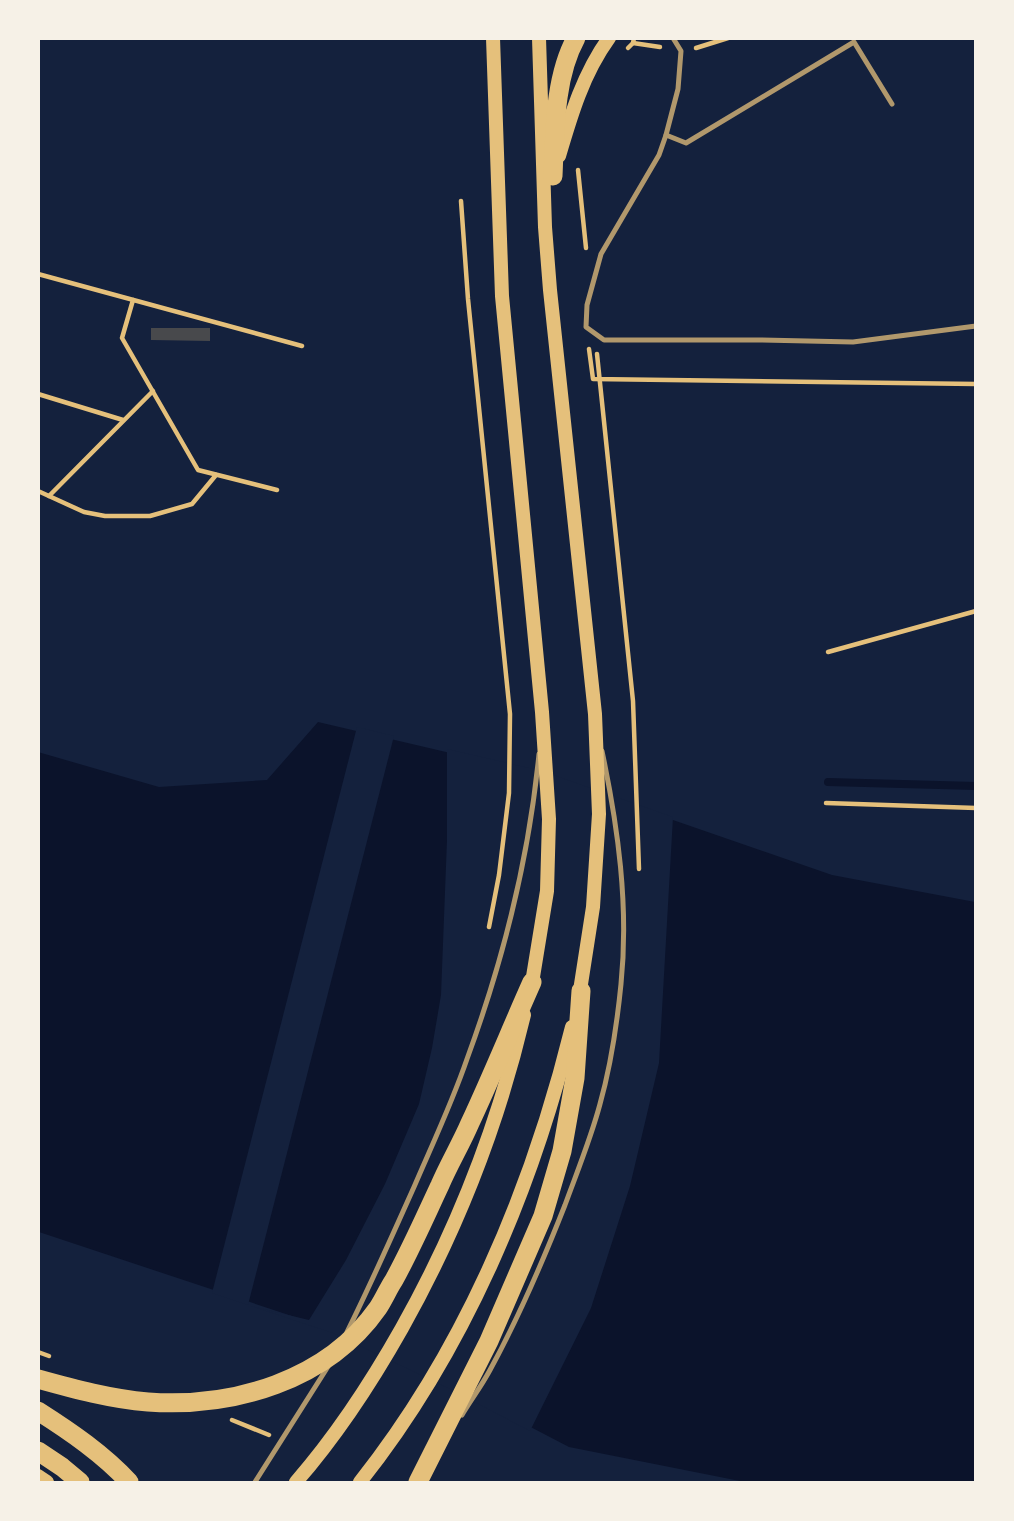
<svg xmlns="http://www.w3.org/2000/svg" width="1014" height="1521" viewBox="0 0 1014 1521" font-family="Roboto,sans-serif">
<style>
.water{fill:#0b132b}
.pier{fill:#14213d}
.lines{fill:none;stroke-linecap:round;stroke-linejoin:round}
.stream{stroke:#0b132b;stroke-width:8}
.building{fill:#48494c}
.path{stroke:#e5c07b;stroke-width:4.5}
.service{stroke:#b1986c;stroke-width:5}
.secondary{stroke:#e5c07b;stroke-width:14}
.trunk{stroke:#e5c07b;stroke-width:19}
</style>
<rect width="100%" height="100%" fill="#14213d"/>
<path class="water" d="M318 722 540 774 832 875 975 902V1482H745L569 1447 450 1385 334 1330 39 1232 38 752 159 787 267 780Z"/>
<g class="pier">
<path d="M357 727 394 736 248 1305 212 1293Z"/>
<path d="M447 749 542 771 673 817 659 1063 630 1186 591 1308 530 1431 448 1388 333 1333 251 1306 309 1320 346 1260 385 1184 419 1104 432 1048 441 995 447 840Z"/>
</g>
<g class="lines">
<path class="stream" d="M828 782 976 786"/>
</g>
<path class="building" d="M151 328H210V341L151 340Z"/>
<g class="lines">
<g class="path">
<path d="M633 43 660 47"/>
<path d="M628 48 633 43 634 38"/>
<path d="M696 48 728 38"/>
<path d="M578 170 586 248"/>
<path d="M461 201 468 299 510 714 509 793 499 875 489 927"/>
<path d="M38 274 302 346"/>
<path d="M133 300 122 338 198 470 277 490"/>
<path d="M589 349 593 379 976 384"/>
<path d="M597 354 633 701 639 869"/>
<path d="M38 394 123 420"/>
<path d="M38 491 84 512 105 516H150L192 504 216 475"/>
<path d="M49 496 153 391"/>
<path d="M828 652 976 611"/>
<path d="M826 803 976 808"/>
<path d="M38 1352 49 1356"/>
<path d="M232 1420 269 1435"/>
</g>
<g class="service">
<path d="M673 38 681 51 678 89 666 135 659 155 601 254 587 305 586 327 604 340H762L853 342 976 326"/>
<path d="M666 135 686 143 854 42 892 104"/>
<path d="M347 1332C371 1284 392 1236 414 1187 432 1145 452 1103 467 1059 503 961 529 857 539 754"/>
<path d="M462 1415C471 1400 482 1385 490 1370 519 1317 543 1261 565 1205 577 1172 591 1138 600 1104 611 1065 617 1024 621 984 629 906 618 827 602 751"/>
<path d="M255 1482 329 1365"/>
</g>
<g class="secondary">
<path d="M493 38 502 296 542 712 549 819 547 891 531 989"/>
<path d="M539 38 545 227 550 290 595 714 599 814 593 907 579 997"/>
<path d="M559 156C571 115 583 74 609 38"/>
<path d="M38 1476 47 1482"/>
<path d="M296 1482C337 1435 371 1383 402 1328 457 1230 498 1125 524 1015"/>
<path d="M360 1482C464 1351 532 1190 572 1027"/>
</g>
<g class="trunk">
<path d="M553 176C555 132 554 78 576 38"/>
<path d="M38 1379C74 1389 111 1399 148 1402 233 1408 327 1381 378 1308 384 1299 388 1289 394 1280 411 1249 425 1217 440 1185 449 1164 461 1144 470 1123 492 1076 511 1029 532 982"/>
<path d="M38 1411C71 1432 103 1454 129 1482"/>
<path d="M38 1451 62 1467 80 1482"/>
<path d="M418 1482 489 1341 543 1216 562 1151 575 1078 581 991"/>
</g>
</g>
<rect width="1014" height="1521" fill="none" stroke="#f6f1e7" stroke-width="80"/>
</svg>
